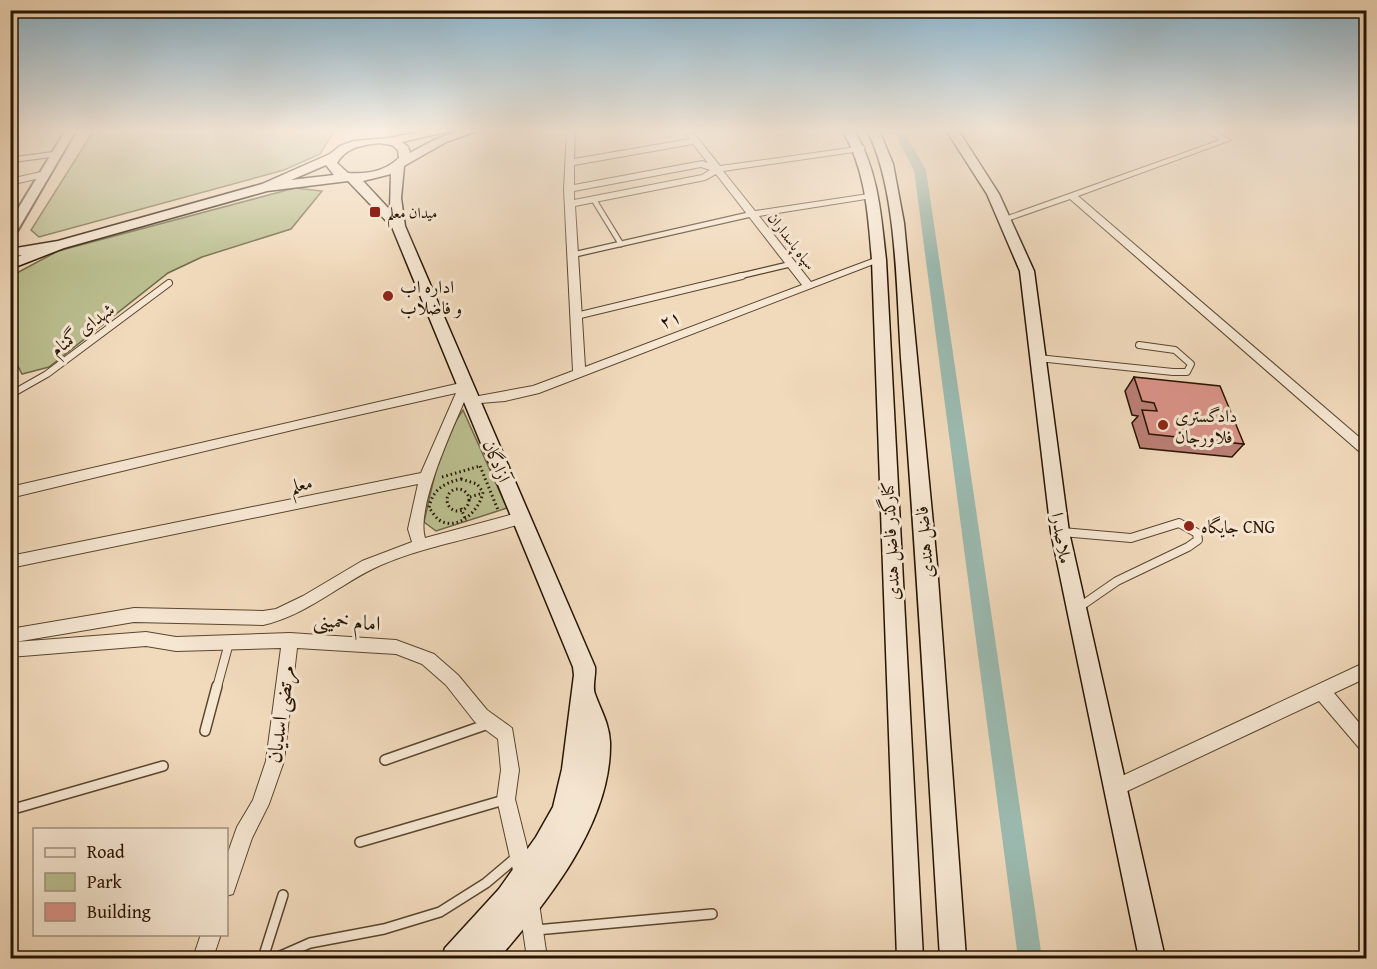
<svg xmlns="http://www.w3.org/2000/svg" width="1377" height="969" viewBox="0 0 1377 969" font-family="'Gentium Book Plus',Amiri,serif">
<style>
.green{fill:#bbbf90;stroke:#716a48;stroke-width:1.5}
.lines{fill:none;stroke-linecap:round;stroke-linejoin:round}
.canal{fill:#9bbbb1;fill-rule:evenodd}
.service-far3-casing{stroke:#5a462f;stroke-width:7}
.service-far2-casing{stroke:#5a462f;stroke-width:8}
.service-far1-casing{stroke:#5a462f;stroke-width:10}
.service-casing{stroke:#5a462f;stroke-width:12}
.minor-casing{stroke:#5a462f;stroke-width:2}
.tertiary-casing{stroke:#5a462f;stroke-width:4}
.secondary-casing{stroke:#271400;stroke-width:3}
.path{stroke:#271400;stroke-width:3;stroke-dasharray:1.5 3;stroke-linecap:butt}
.service-far3{stroke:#f6e7d3;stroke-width:4.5}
.service-far2{stroke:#f6e7d3;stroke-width:6}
.service-far1{stroke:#f6e7d3;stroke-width:8}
.service{stroke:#f6e7d3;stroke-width:9}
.minor{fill:#f6e7d3;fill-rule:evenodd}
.tertiary{fill:#f6e7d3;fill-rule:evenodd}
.secondary{fill:#f6e7d3;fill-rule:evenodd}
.wall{fill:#bc7f77;stroke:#271400;stroke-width:1.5}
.building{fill:#db948a;stroke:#271400;stroke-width:1.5}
.poi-dot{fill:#8f2418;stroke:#f6e7d3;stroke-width:2}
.labels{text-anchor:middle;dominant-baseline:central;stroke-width:6;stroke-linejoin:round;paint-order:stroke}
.far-poi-label{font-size:15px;fill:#271400;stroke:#f6e7d3;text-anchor:start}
.far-street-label{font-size:15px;fill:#271400;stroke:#f6e7d3}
.poi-label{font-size:18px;fill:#271400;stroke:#f6e7d3;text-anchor:start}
.street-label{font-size:18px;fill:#271400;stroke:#f6e7d3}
.near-street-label{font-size:21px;fill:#271400;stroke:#f6e7d3}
</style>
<rect width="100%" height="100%" fill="#f1dabc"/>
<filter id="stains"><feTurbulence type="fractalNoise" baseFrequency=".00333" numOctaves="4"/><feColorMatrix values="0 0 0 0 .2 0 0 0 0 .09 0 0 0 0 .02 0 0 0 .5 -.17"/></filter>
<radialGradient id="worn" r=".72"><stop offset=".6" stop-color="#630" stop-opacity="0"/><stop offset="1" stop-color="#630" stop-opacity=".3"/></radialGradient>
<g class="green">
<path d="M94 130H335L320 154 284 170 39 237 31 230Z"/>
<path d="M295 188 322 191 291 229 202 257 168 273 49 367 22 374 16 362 13 275 58 251Z"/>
<path d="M463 410 507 508 436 531 424 522C433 483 439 444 463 410Z"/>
</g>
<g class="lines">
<path class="canal" d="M893 130H903L926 170 1042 958H1018L914 170Z"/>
<g class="service-far3-casing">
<g id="service-far3">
<path d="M10 160 56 154"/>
<path d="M594 200 621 244"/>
<path d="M572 255 752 214"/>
<path d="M736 277 791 264"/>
</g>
</g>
<g class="service-far2-casing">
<g id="service-far2">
<path d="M576 316 742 276"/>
<path d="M1038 358 1173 372H1187L1191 364 1175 350 1139 345"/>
<path d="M10 395 47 374 169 283"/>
</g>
</g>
<g class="service-far1-casing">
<g id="service-far1">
<path d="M1062 532 1131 538 1179 523 1197 533 1198 540 1188 547 1117 581 1078 608"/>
<path d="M217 687 229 643"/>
</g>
</g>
<g class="service-casing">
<g id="service">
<path d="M205 731 217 686"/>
<path d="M385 760 488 724"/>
<path d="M10 810 163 766"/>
<path d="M360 842 504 800"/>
<path d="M536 930 712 914"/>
<path d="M263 958 283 895"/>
<path d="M276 958 310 943 384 929 440 912 486 883 518 856"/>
</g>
</g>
<g class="minor-casing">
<g id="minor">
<path d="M567 130H575L574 159 690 139 683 130H691L720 166 864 146 865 148 861 151 723 171 755 211 875 193 877 195 872 198 759 216 811 282 875 258H883L884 260 539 393 505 401 468 404 466 401 468 398 533 386 573 371 564 189ZM693 144 708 163 702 161 574 185V165ZM701 167 710 170 702 175 574 200V191ZM716 174 802 285 585 367 575 206 705 180Z"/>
<path d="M1202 130H1212L1231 140 1078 196 1366 443V455L1361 453 1070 199 1007 221 999 219 1220 140Z"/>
<path d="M45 171 50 174 48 176 10 185V179Z"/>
<path d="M465 382 471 386C457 419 415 506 425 538L521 512 526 514 528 518 526 522C478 538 428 545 381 565 340 583 308 615 263 625L134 622 15 642 146 632 176 637 290 633 396 640 434 654 458 675 487 710 512 728 519 770 515 799 534 875 531 882 524 885 517 882 514 875 497 799 501 770 498 739 475 722 446 685 422 664 396 654 297 648 284 761 269 804 252 838 233 894 226 896V858L237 827 253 800 266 761 281 648 176 651 146 646 10 657V629L134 608 263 611 276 609 303 596 362 561 412 542 408 529 418 484 10 568V556L421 473 456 393 305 427 10 498V487Z"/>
<path d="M1366 662V678L1334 693 1366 731V751L1360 749 1319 701 1121 794 1115 797 1109 794 1106 788 1109 782Z"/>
<path d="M529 893 536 896 539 903 547 958H527L519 903 522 896Z"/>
<path d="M201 934H221L213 958H193Z"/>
</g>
</g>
<g class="tertiary-casing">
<path id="tertiary" d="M66 130H76L16 233 10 237V222Z"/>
</g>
<g class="secondary-casing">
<g id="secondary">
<path d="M431 130H454L402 142 408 147 410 153C433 140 453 129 480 130L446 142 404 166 401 198 405 226 595 667C596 675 592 687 595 694 601 711 609 723 610 742 612 822 548 901 499 958H442L445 948 499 889 536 837 553 807 562 769 574 675 573 667 392 227 348 181 267 191 64 248 10 269V260L22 255 10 257V249L58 241 262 184 330 154 340 146 354 141 389 138ZM379 143 392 145 398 150 399 158C384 172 367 174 348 173L337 163C346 147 363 145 379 143ZM326 165 334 175 291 180ZM391 174 390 210 363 181Z"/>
<path d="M842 130H854C878 170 881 214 886 260L923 958H897L872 260C868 214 866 170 842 130Z"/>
<path d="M867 130H879L893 164 904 223 937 565 966 958H940C928 762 917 566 902 371 896 300 899 192 867 130Z"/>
<path d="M946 130H958L999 194 1034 271 1069 532 1165 958H1139L1051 532 1020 271 987 194Z"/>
</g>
</g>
<g class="path">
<path d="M480 466 498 510"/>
<path d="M442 477 480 466"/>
<path d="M461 479 477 484 483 492C480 510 458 532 439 520 435 517 432 511 429 508 432 490 444 483 461 479Z"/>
<circle cx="458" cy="500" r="11"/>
<path d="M470 497 483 493"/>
<path d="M461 508 466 521"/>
</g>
<use href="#service-far3" class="service-far3"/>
<use href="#service-far2" class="service-far2"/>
<use href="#service-far1" class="service-far1"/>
<use href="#service" class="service"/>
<use href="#minor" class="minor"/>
<use href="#tertiary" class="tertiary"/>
<use href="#secondary" class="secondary"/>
</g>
<path class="wall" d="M1134 377 1244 444 1232 457 1140 448 1132 423 1138 416 1132 415 1125 391Z"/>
<path class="building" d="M1134 377 1220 386 1244 444 1149 434 1142 410 1157 411 1154 403 1142 401Z"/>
<linearGradient id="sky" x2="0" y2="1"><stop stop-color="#89b7d2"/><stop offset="0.49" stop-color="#f9eee1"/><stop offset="1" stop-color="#f9eee1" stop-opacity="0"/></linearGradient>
<rect width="1377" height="266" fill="url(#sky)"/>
<g class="poi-dot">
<rect x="369" y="206" width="12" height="12" rx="3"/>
<circle cx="388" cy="296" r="6"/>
<circle cx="1163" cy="425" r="6"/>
<circle cx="1189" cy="526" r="6"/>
</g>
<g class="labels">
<g class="far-poi-label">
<text x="387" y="212">میدان معلم</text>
</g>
<g class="far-street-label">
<text transform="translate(792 241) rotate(52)">سپاه پاسداران</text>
</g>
<g class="poi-label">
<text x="400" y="286">اداره اب<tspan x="400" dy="21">و فاضلاب</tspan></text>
<text x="1175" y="415">دادگستری<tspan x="1175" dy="21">فلاورجان</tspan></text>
<text x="1201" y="526">جایگاه CNG</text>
</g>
<g class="street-label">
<text transform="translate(670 319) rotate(-21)">۲۱</text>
<text transform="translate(82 329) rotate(-37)">شهدای گمنام</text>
<text transform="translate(497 461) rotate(67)">آزادگان</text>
<text transform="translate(301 484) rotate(-12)">معلم</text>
<text transform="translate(1062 538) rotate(80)">ملاصدرا</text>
<text transform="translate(890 541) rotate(-93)">کنارگذر فاضل هندی</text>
<text transform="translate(924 542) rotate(-95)">فاضل هندی</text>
</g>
<g class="near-street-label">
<text transform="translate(347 621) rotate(4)">امام خمینی</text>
<text transform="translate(280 714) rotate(-82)">مرتضی اسدیان</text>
</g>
</g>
<rect width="1377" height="969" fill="none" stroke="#f1dabc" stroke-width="36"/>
<rect x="12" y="12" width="1353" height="945" fill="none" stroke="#271400" stroke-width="3"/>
<rect x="18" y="18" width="1341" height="933" fill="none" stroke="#271400" stroke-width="1.5"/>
<rect x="33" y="828" width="195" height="108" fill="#f6e7d3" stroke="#a3937f" stroke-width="1.5"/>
<rect x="45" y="848" width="30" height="9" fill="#f6e7d3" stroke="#a3937f" stroke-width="1.5"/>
<text x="87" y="858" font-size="18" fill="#271400">Road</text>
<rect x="45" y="873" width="30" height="18" fill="#bbbf90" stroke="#a3937f" stroke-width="1.5"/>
<text x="87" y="888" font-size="18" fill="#271400">Park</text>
<rect x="45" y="903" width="30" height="18" fill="#db948a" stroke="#a3937f" stroke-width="1.5"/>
<text x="87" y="918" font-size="18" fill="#271400">Building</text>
<rect width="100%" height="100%" filter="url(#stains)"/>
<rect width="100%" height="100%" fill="url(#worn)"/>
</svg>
